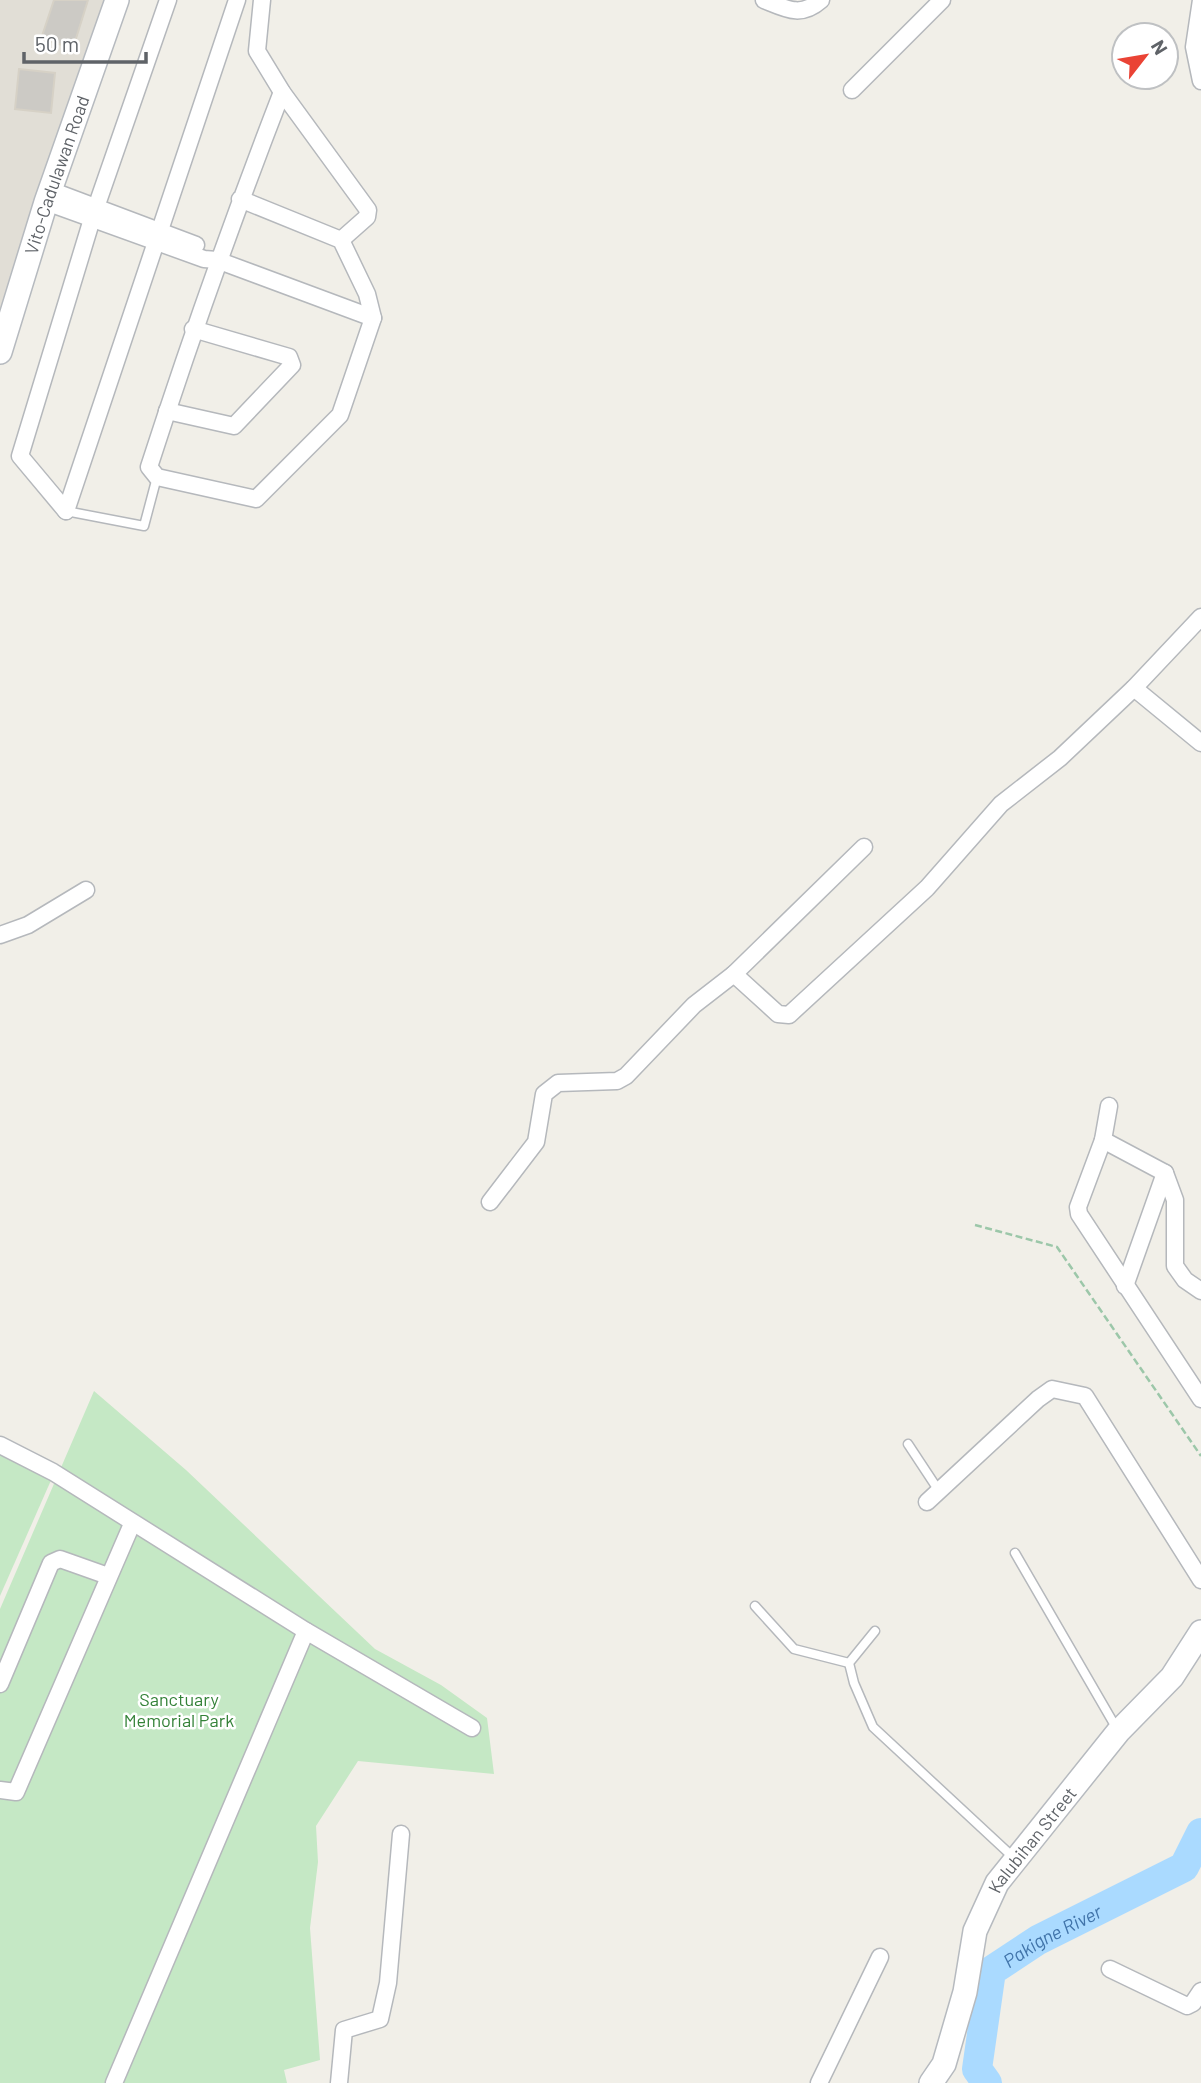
<svg xmlns="http://www.w3.org/2000/svg" width="1201" height="2083" viewBox="0 0 1201 2083" font-family="Barlow,sans-serif">
<style>
.education{fill:#e1ded6}
.green{fill:#c5e8c5}
.lines{fill:none;stroke-linecap:round;stroke-linejoin:round}
.river{stroke:#aadaff;stroke-width:30}
.building{fill:#cccac5;stroke:#d6d1c6;stroke-width:2}
.lane-casing{stroke:#b5b8bc;stroke-width:11}
.street-casing{stroke:#b5b8bc;stroke-width:19}
.secondary-casing{stroke:#b6babf;stroke-width:26}
.path{stroke:#9cc7a9;stroke-width:2.5;stroke-dasharray:7 3.5;stroke-linecap:butt}
.lane{stroke:#fff;stroke-width:8}
.street{stroke:#fff;stroke-width:16}
.secondary{stroke:#fff;stroke-width:23}
.labels{text-anchor:middle;dominant-baseline:central;stroke-width:5;stroke-linejoin:round;paint-order:stroke}
.street-label{font-size:18px;fill:#5f6368;stroke:#fff}
.park-label{font-size:18px;fill:#348238;stroke:#fff}
.water-label{font-size:19px;font-style:italic;fill:#4174aa;stroke:#fff}
</style>
<rect width="100%" height="100%" fill="#f1efe8"/>
<path class="education" d="M0 0H105L0 330Z"/>
<g class="green">
<path d="M94 1391 186 1470 375 1649 441 1685 487 1718 494 1774 358 1761 316 1826 318 1862 310 1928 320 2060 284 2070 287 2083H0V1609Z"/>
<path d="M0 1451 52 1478 0 1596Z"/>
</g>
<g class="lines">
<path class="river" id="s1" d="M987 2083 977 2069 991 1971 1038 1940 1184 1867 1201 1833"/>
</g>
<g class="building">
<path d="M54 0H88L73 48 41 39Z"/>
<path d="M19 69 55 73 51 113 15 109Z"/>
</g>
<g class="lines">
<g class="lane-casing">
<g id="lane">
<path d="M66 511 144 526 157 477"/>
<path d="M908 1444 939 1491"/>
<path d="M1015 1553 1117 1729"/>
<path d="M755 1606 794 1649 849 1663"/>
<path d="M875 1631 849 1663 854 1683 873 1727 1013 1857"/>
</g>
</g>
<g class="street-casing">
<g id="street">
<path d="M262 0 257 51 282 92 368 210 367 217 341 240"/>
<path d="M764 0C786 9 801 18 821 0"/>
<path d="M1201 0 1194 47 1201 81"/>
<path d="M852 90 942 0"/>
<path d="M50 190 196 245"/>
<path d="M240 199 341 240 367 294 373 318 340 415 256 499 157 477 149 467C190 340 234 216 282 92"/>
<path d="M46 202 204 259 217 260 373 318"/>
<path d="M167 411 234 426 292 365 289 357 193 329"/>
<path d="M66 511 20 456 92 219 168 0"/>
<path d="M66 511 237 0"/>
<path d="M1134 688 1201 743"/>
<path d="M0 935 28 925 86 890"/>
<path d="M734 974 778 1014 789 1015 927 888 1001 804 1060 758 1134 688 1201 617"/>
<path d="M1109 1106 1103 1140 1078 1207 1079 1214 1201 1399"/>
<path d="M1103 1140 1165 1173 1175 1200V1266L1185 1280 1201 1291"/>
<path d="M490 1202 536 1142 544 1094 558 1083 617 1081 626 1076 694 1005 734 974 864 847"/>
<path d="M1125 1286 1165 1173"/>
<path d="M0 1445 53 1472 306 1631 472 1728"/>
<path d="M927 1502 1038 1399 1052 1389 1085 1396 1201 1580"/>
<path d="M0 1684 51 1563 60 1559 108 1576"/>
<path d="M0 1790 16 1792 132 1524"/>
<path d="M1110 1969 1187 2006 1193 2003 1201 1991"/>
<path d="M114 2083 306 1631"/>
<path d="M339 2083 344 2030 380 2019 388 1983 401 1834"/>
<path d="M819 2083 880 1957"/>
</g>
</g>
<g class="secondary-casing">
<g id="secondary">
<path id="s2" d="M0 352 46 202 117 0"/>
<path id="s3" d="M931 2083 944 2064 965 1992 975 1931 997 1883 1118 1732 1172 1677 1201 1632"/>
</g>
</g>
<path class="path" d="M975 1225 1057 1247 1201 1456"/>
<use href="#lane" class="lane"/>
<use href="#street" class="street"/>
<use href="#secondary" class="secondary"/>
</g>
<g class="labels">
<g class="street-label">
<text stroke="none"><textPath href="#s2" startOffset="186">Vito-Cadulawan Road</textPath></text>
<text stroke="none"><textPath href="#s3" startOffset="268">Kalubihan Street</textPath></text>
</g>
<g class="park-label">
<text x="179" y="1699">Sanctuary<tspan x="179" dy="21">Memorial Park</tspan></text>
</g>
<g class="water-label">
<text stroke="none"><textPath href="#s1" startOffset="187">Pakigne River</textPath></text>
</g>
</g>
<g transform="translate(1145 56) rotate(59)"><circle r="33" fill="#ffffff" stroke="#bfc1c3" stroke-width="2"/>
<path d="M0-5L12 26L0 18L-12 26Z" fill="#ea4335"/>
<text y="-10" font-size="19" font-weight="bold" text-anchor="middle" fill="#5f6368">N</text>
</g>
<path d="M24 52v10h122v-10" fill="none" stroke="#5f6368" stroke-width="3.5"/>
<text x="35" y="52" font-size="21" fill="#5f6368" stroke="#ffffff" stroke-width="5" paint-order="stroke">50 m</text>
</svg>
